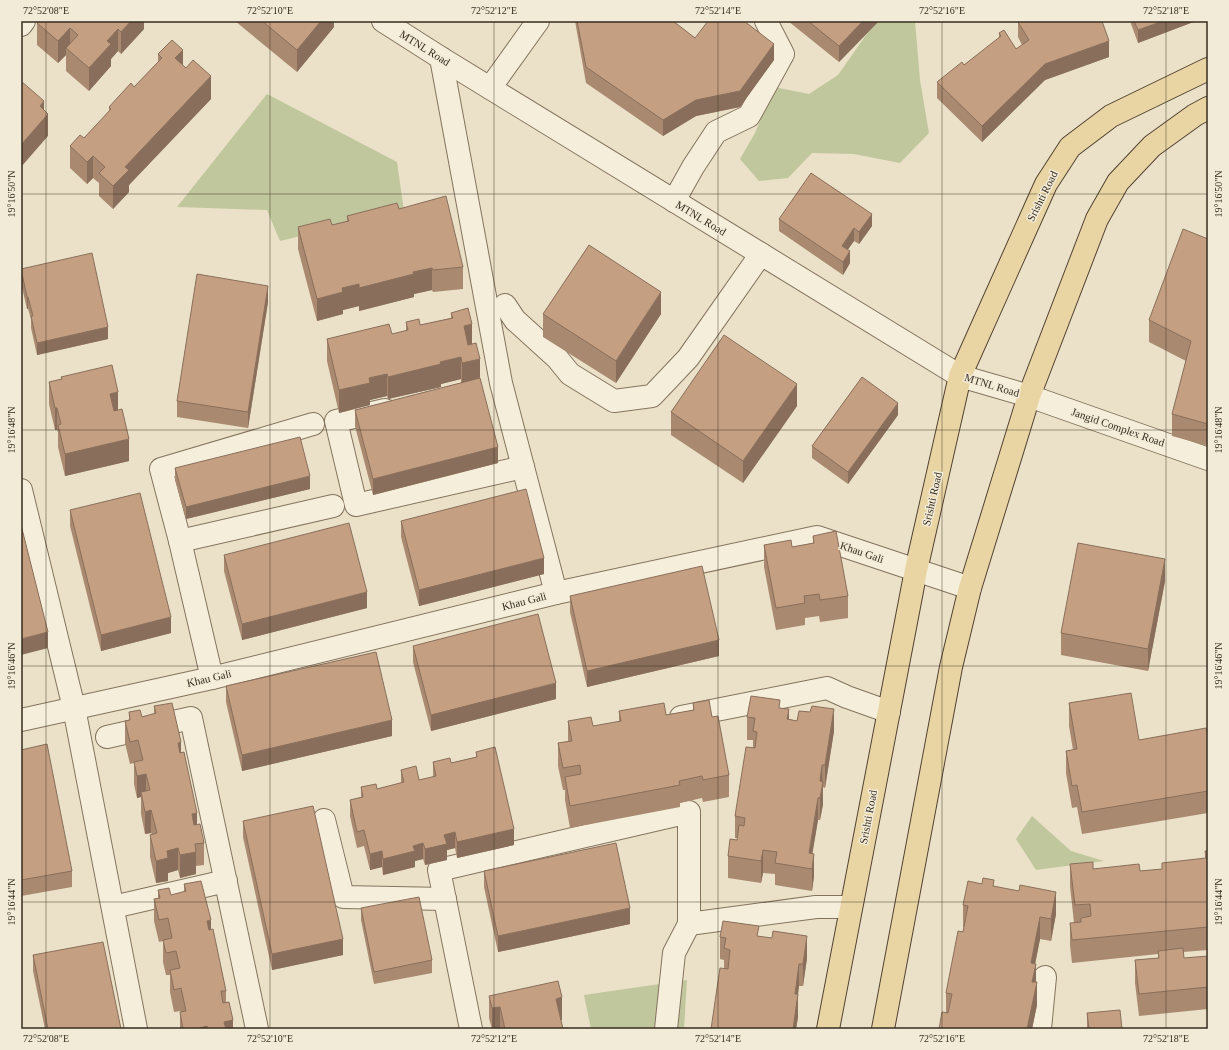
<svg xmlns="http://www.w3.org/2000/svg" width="1229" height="1050" viewBox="0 0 1229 1050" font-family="'Times New Roman',serif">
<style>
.green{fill:#c1c79d}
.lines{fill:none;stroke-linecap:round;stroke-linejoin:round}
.minor-casing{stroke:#84745f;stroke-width:24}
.major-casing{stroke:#524232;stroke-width:24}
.minor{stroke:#f5eeda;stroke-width:22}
.major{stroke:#e9d5a4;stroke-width:22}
.wall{fill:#a98970}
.shaded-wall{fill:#896f5b}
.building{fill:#c49f82;stroke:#896f5b}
.ticks{fill:none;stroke:#362c21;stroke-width:1;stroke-opacity:0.45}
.labels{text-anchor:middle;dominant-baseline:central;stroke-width:3;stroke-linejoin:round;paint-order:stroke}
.street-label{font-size:11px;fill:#362c21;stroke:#f2ebd7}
.neatline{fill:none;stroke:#362c21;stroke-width:1.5}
.ticks-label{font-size:10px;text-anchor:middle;fill:#362c21}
</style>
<rect width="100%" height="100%" fill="#eae1c8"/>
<g class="green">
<path d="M878 21H915L920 80 929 133 900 163 854 154 812 153 788 178 759 181 740 159 755 133 774 87 809 94 838 75 866 35Z"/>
<path d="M267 94 397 162 404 211 280 241 267 210 177 207Z"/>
<path d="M1032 816 1071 851 1104 861 1036 870 1016 839Z"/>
<path d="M687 980 684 1029H591L584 995Z"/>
</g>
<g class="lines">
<g class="minor-casing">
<g id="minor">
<path d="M383 21 441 58 960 376 1029 396 1208 459"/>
<path d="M21 25 24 21"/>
<path d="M441 58 501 383 556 593"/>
<path d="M490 88 538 21"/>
<path d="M674 201 693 167 716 132 749 116 783 54 766 21"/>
<path d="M505 305 515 320 557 358 570 374 614 401 652 396 688 358 761 254"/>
<path d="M385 410 336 421 356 505 523 467"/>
<path d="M21 490 74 708 136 1029"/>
<path d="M180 541 333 506"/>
<path d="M212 678 180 541 161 469 313 424"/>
<path d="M681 717 827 688 847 697 889 712"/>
<path d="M21 720 212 678 556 593 817 537 970 588"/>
<path d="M107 737 191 718 257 1029"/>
<path d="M324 820 343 897 445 899"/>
<path d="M113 907 226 881"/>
<path d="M471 1029 439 870 689 812V924L816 907H851"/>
<path d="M666 1029 674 953 689 924"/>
<path d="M1040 1029 1045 977"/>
</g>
</g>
<g class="major-casing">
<g id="major">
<path d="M828 1029 916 570 960 376 1046 184 1070 147 1111 116 1208 69"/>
<path d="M883 1029 951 667 970 588 1029 396 1097 219 1118 182 1152 146 1195 115 1208 108"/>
</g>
</g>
<use href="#minor" class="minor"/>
<use href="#major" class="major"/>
</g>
<g class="wall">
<path d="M144 21V29L121 54 118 51 111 59V66L89 91 66 71V55L58 63 37 45V23Z"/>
<path d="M235 21H334V27L297 72Z"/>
<path d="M575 21H673L695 38 774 60 740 107 696 116 663 136 586 83Z"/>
<path d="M788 21H879L839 62Z"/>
<path d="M1130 21H1196L1138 43Z"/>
<path d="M1018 22 1109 57 1045 80 982 142 937 98V82L964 65 999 38V33L1016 49 1022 45 1018 37Z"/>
<path d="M158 54 183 66 211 99 129 185V192L113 209 99 196V183L93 178 87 184 70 168V146L84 138 109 112V107L134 87 158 62Z"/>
<path d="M399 209 463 267V289L433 292 432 290 414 294V297L359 311V306L343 310V314L317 321 298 249V227L332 225 347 221V216Z"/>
<path d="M779 219 872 226 859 244 854 241 848 249 850 263 843 275 779 231Z"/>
<path d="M1208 239V446L1172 436V414L1186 361 1149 342V320Z"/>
<path d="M21 269 108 339 37 355 31 328V319L28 309H27L21 283Z"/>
<path d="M268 302 248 428 177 417V401Z"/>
<path d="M451 313 472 344 480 379 498 463 373 495 355 426V410L461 383V379L441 384V387L388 399 387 396 370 400V405L339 413 327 361V339L392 334 406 331V322L420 325 451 318Z"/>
<path d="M543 314H661L616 383 543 337Z"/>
<path d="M61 377 118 410 129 461 65 476 58 447V432L57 430H55L49 404V382L61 380Z"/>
<path d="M797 406 743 483 671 435V412Z"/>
<path d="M898 415 848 484 812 458V446Z"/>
<path d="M175 468 310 489 186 519 175 480Z"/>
<path d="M70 510 171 633 101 651 70 526Z"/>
<path d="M401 521 544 574 419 606 401 537Z"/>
<path d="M813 536 848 596V618L820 622 819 616 805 618V625L776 630 764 567V545L792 547 813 543Z"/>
<path d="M224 555 367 608 242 640 224 571Z"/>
<path d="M1165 581 1148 671 1061 655V633Z"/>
<path d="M570 596 719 656 587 687 570 612Z"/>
<path d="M413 646 556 699 431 731 413 662Z"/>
<path d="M226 686 392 736 242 771 226 702Z"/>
<path d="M693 703 712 717 729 775V797L703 802 702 798 680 803V807L570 828 565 800V790H563L558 766V743L568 741V721L593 726 619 722V711L666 715 693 710Z"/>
<path d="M1069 703 1139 740 1208 737V813L1082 834 1077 807 1072 808 1066 773V751L1073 750 1069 726Z"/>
<path d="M154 706 181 752 197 825 204 843V865L196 866V874L180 878 178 870 168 873V881L156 883 150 857V835L152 834 151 833 145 834 141 814V797L137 798 134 784V763L130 764 125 743V721L129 720V712L142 717 154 714Z"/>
<path d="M780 708 789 719 834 731 825 788 823 787V804L820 820H818L812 854 814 876 812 891 775 885V874L763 873 761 883 728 878V856L737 840V838H735V816L753 748V740H747V717Z"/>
<path d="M21 750 72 871V887L21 896Z"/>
<path d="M476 752 514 845 457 858 455 848 447 850V860L425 865 423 859 415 861V867L383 875 382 867 370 870 364 846 357 848 350 816V800L361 797V787L377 789 401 783V770L419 780 433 777V762L451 763 476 757Z"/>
<path d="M243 821 343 955 272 970 243 837Z"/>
<path d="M1205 851H1208V950L1183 952 1184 958 1208 960V1013V1009L1139 1016 1135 983V960L1158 958V954L1072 963 1070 945V923H1074L1070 886V864L1093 869 1140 871 1162 869V863L1205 859Z"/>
<path d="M484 871 630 924 498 952 484 887Z"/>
<path d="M184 884 211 930 226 991V1002L233 1029H180V1012H181V1011L174 1012 170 992V975H166L163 962V941L159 942 154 921V899L158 898V890L171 895 184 892Z"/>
<path d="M994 886 1056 914 1051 941 1040 939 1035 964 1037 1005 1032 1029 946 1013V993L964 927H963V905Z"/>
<path d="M361 908 432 960V973L374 984 361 920Z"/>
<path d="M759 936 807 958 803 986H799L798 994V1017L796 1029H711L724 969V960L720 959V937Z"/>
<path d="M33 955 121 1029H45L33 971Z"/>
<path d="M489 996 562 1020H561L563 1029H569H492L489 1018Z"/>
<path d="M1087 1013 1122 1029H1087Z"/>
</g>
<g class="shaded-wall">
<path d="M131 21H144V29L121 54V32Z"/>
<path d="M321 21H334V27L297 72V50Z"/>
<path d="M863 21H879L839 62V46Z"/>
<path d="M1163 21H1196L1138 43V30Z"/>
<path d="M70 28V50L66 48V55L58 63V41Z"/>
<path d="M118 29V51L111 59V66L89 91V68L107 41Z"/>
<path d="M1109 41V57L1045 80 982 142V126L1045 64Z"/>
<path d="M774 44V60L740 107 696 116 663 136V120Z"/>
<path d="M183 50V72L175 58Z"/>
<path d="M211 76V99L129 185V192L113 209V186L125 167Z"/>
<path d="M44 101V118L48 114V136L21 167V145L40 106Z"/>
<path d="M93 156V178L87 184V162Z"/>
<path d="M872 214V226L859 244V232Z"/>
<path d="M854 228V241L842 258V246Z"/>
<path d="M850 251V263L843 275V262Z"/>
<path d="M432 268V290L414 294V297L359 311V288L413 272Z"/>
<path d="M359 284V306L343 310V314L317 321V299L342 288Z"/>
<path d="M268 286V302L248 428V412Z"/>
<path d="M661 292V314L616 383V361Z"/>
<rect x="27" y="297" width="1" height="12"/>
<path d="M472 324V346L464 348V326Z"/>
<path d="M108 327V339L37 355V343Z"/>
<path d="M461 357V379L441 384V387L388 399V377L440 362Z"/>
<path d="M480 359V381L462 385V363Z"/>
<path d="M387 374V396L370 400V405L339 413V390L369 378Z"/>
<path d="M797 384V406L743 483V461Z"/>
<path d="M118 392V414L110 416V394Z"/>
<path d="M898 403V415L848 484V472Z"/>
<rect x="55" y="408" width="2" height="22"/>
<path d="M129 439V461L65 476V454Z"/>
<path d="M498 447V463L373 495V479Z"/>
<path d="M310 476V489L186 519V507Z"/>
<path d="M544 558V574L419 606V590Z"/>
<path d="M1165 559V581L1148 671V649Z"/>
<path d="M367 592V608L242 640V624Z"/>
<path d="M171 617V633L101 651V635Z"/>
<path d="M48 632V648L21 655V639Z"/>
<path d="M719 640V656L587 687V671Z"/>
<path d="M556 683V699L431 731V715Z"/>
<path d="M789 709V731L787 719Z"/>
<path d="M834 709V731L825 788V765Z"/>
<path d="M392 720V736L242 771V755Z"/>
<path d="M181 742V765L178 743Z"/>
<path d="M822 765 823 804 820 820V781Z"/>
<path d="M146 774V796L141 792V797L137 798V776Z"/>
<path d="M818 798V820L810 868 809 853Z"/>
<path d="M151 810V833L145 834V812Z"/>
<path d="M197 813V835L192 836V814Z"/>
<path d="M514 829V845L457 858V842Z"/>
<path d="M455 832V848L447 850V860L425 865V849L444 835Z"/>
<path d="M423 843V859L415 861V867L383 875V859L413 846Z"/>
<path d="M178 848V870L168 873V881L156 883V861L167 851Z"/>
<path d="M763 850V873L761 883V861Z"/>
<path d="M382 851V867L370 870V854Z"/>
<path d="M196 852V874L180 878V855Z"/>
<path d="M814 854V876L812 891V869Z"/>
<path d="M1056 892V914L1051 941V919Z"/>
<path d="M630 908V924L498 952V936Z"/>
<path d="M1040 917V939L1031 985V963Z"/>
<path d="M211 920V942L207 921Z"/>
<path d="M807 936V958L803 986V964Z"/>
<path d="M343 939V955L272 970V954Z"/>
<path d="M799 964V986L795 1016V994Z"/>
<path d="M1036 964V986L1032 982Z"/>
<path d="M1037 982V1005L1032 1029H1027Z"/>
<path d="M798 994V1017L796 1029H793Z"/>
<path d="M562 997V1020L556 1021V999Z"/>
<path d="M500 1007V1029H492V1008Z"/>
<path d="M233 1020V1029H224V1022Z"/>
<path d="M207 1026V1029H196Z"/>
</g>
<g class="building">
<path d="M39 21H131L121 32 118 29 107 41 111 44 89 68 66 48 78 35 70 28 58 41 37 23Z"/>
<path d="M262 21H321L297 50Z"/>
<path d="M577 21H673L695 38 708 21H744L774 44 740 91 696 100 663 120 586 67Z"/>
<path d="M808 21H863L839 46Z"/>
<path d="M1019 21H1102L1109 41 1045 64 982 126 937 82 962 62 964 65 1001 36 999 33 1004 30 1016 49 1029 40 1018 22Z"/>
<path d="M1134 21H1163L1138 30Z"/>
<path d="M172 40 183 50 175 58 186 68 193 60 211 76 125 167 129 170 113 186 99 173 105 167 93 156 87 162 70 146 80 135 84 138 111 109 109 107 131 83 134 87 162 58 158 54Z"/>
<path d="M21 81 44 101 40 106 48 114 21 145Z"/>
<path d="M811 173 872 214 859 232 854 228 842 246 850 251 843 262 779 219Z"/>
<path d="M446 196 463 267 433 270 432 268 413 272 414 274 359 288V284L342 288 343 292 317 299 298 227 330 219 332 225 349 221 347 216 397 203 399 209Z"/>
<path d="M1183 229 1208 239V424L1172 414 1191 341 1149 320Z"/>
<path d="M589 245 661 292 616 361 543 314Z"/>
<path d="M92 253 108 327 37 343 31 316H33L28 297H27L21 269Z"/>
<path d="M197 274 268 286 248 412 177 401Z"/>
<path d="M468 308 472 324 464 326 468 345 476 343 480 359 462 363 461 357 440 362 441 364 388 377 387 374 369 378 370 383 339 390 327 339 389 324 392 334 408 330 406 322 419 319 420 325 453 318 451 313Z"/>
<path d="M724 335 797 384 743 461 671 412Z"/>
<path d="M112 365 118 392 110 394 114 411 122 409 129 439 65 454 58 425 61 424 57 408H55L49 382 62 379 61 377Z"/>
<path d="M862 377 898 403 848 472 812 446Z"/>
<path d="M480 378 498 447 373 479 355 410Z"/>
<path d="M300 437 310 476 186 507 175 468Z"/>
<path d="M526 489 544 558 419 590 401 521Z"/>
<path d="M140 493 171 617 101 635 70 510Z"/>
<path d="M349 523 367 592 242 624 224 555Z"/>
<path d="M21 525 48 632 21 639Z"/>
<path d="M836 531 848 596 820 600 819 594 804 596 805 603 776 608 764 545 791 540 792 547 814 543 813 536Z"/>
<path d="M1078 543 1165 559 1148 649 1061 633Z"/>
<path d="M702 566 719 640 587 671 570 596Z"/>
<path d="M538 614 556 683 431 715 413 646Z"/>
<path d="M376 652 392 720 242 755 226 686Z"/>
<path d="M1131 693 1139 740 1206 728 1208 737V791L1082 812 1077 785 1072 786 1066 751 1077 749 1069 703Z"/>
<path d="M751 696 780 700 779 708 789 709 787 719 797 721 799 711 810 712 812 706 834 709 825 765H822L820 781 823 782 820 798H818L809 853 814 854 812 869 775 863 777 852 763 850 761 861 728 856 730 839 737 840 739 825 744 826 745 818 735 816 746 747 755 748 757 732 753 731 755 718 747 717Z"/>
<path d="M709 700 712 717 718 716 729 775 703 780 702 776 679 781 680 785 570 806 565 777 581 774 580 765 563 768 558 743 572 741 568 721 591 717 593 726 621 721 619 711 664 703 666 715 694 710 693 703Z"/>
<path d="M172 703 181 742 178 743 180 753 184 752 197 813 192 814 194 825 200 824 204 843 195 844 196 852 180 855 178 848 167 851 168 858 156 861 150 835 157 833 151 810 145 812 141 792 150 790 146 774 137 776 134 762 143 760 138 740 130 742 125 721 130 720 129 712 140 710 142 717 156 713 154 706Z"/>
<path d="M47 744 72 871 21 880V750Z"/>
<path d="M495 747 514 829 457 842 455 832 444 835 447 844 425 849 423 843 413 846 415 851 383 859 382 851 370 854 364 830 357 832 350 800 363 797 361 787 376 784 377 789 404 782 401 770 416 766 419 780 436 776 433 762 450 758 451 763 477 757 476 752Z"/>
<path d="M313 806 343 939 272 954 243 821Z"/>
<path d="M616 843 630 908 498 936 484 871Z"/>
<path d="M1205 851H1208V927L1072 940 1070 923 1081 922V918L1091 916 1090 904 1075 905 1070 864 1093 862V869L1139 864 1140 871 1162 869V863L1206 858Z"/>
<path d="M983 878 994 880 993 886 1019 891 1020 885 1056 892 1051 919 1040 917 1031 963 1036 964 1032 982H1037L1027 1029H939L942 1012 948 1013 952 994 946 993 958 931 963 932 968 906 963 905 968 881 982 884Z"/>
<path d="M201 881 211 920 207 921 209 930 213 929 226 991H221L223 1003 229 1002 233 1020 224 1022 226 1029H208L207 1026 196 1029H183L180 1012 186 1011 181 988 174 990 170 970 180 968 176 951 166 953 163 940 172 938 168 918 159 920 154 899 160 898 158 890 169 888 171 895 186 891 184 884Z"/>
<path d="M419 897 432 960 374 972 361 908Z"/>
<path d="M723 921 759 926 757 936 772 938 773 931 807 936 803 964H799L795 994H798L793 1029H711L720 968 728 969 730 950 724 948 726 938 720 937Z"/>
<path d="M103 942 121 1029H48L33 955Z"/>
<path d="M1183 948 1184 958 1208 956V990V987L1139 994 1135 960 1159 958 1158 951Z"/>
<path d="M558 981 562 997 556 999 563 1029 568 1028 569 1029H505L500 1007 492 1008 489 996Z"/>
<path d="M1120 1010 1122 1029H1089L1087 1013Z"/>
</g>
<path class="ticks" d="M46 21V1029M270 21V1029M494 21V1029M718 21V1029M942 21V1029M1166 21V1029M21 194H1208M21 430H1208M21 666H1208M21 902H1208"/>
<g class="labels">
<g class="street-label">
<text transform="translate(425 48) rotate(32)">MTNL Road</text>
<text transform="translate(1042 196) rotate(-63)">Srishti Road</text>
<text transform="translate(701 218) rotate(31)">MTNL Road</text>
<text transform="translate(992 385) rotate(17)">MTNL Road</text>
<text transform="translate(1118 427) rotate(19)">Jangid Complex Road</text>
<text transform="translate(932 499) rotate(-77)">Srishti Road</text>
<text transform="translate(862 552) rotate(19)">Khau Gali</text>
<text transform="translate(524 601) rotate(-14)">Khau Gali</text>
<text transform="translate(209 678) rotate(-13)">Khau Gali</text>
<text transform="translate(868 817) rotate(-79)">Srishti Road</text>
</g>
</g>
<rect width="1229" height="1050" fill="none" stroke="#f2ebd7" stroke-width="44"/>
<rect x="22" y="22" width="1185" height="1006" class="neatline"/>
<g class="ticks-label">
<text x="46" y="14">72°52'08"E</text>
<text x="270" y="14">72°52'10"E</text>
<text x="494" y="14">72°52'12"E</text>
<text x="718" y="14">72°52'14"E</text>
<text x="942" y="14">72°52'16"E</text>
<text x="1166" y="14">72°52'18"E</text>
<text transform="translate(11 194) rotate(-90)" y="4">19°16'50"N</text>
<text transform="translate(1218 194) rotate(-90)" y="4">19°16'50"N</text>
<text transform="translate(11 430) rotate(-90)" y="4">19°16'48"N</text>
<text transform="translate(1218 430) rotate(-90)" y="4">19°16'48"N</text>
<text transform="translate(11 666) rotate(-90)" y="4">19°16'46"N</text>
<text transform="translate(1218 666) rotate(-90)" y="4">19°16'46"N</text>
<text transform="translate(11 902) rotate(-90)" y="4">19°16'44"N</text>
<text transform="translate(1218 902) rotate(-90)" y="4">19°16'44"N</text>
<text x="46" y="1042">72°52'08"E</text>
<text x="270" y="1042">72°52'10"E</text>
<text x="494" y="1042">72°52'12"E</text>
<text x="718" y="1042">72°52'14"E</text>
<text x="942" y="1042">72°52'16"E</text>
<text x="1166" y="1042">72°52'18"E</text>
</g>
</svg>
